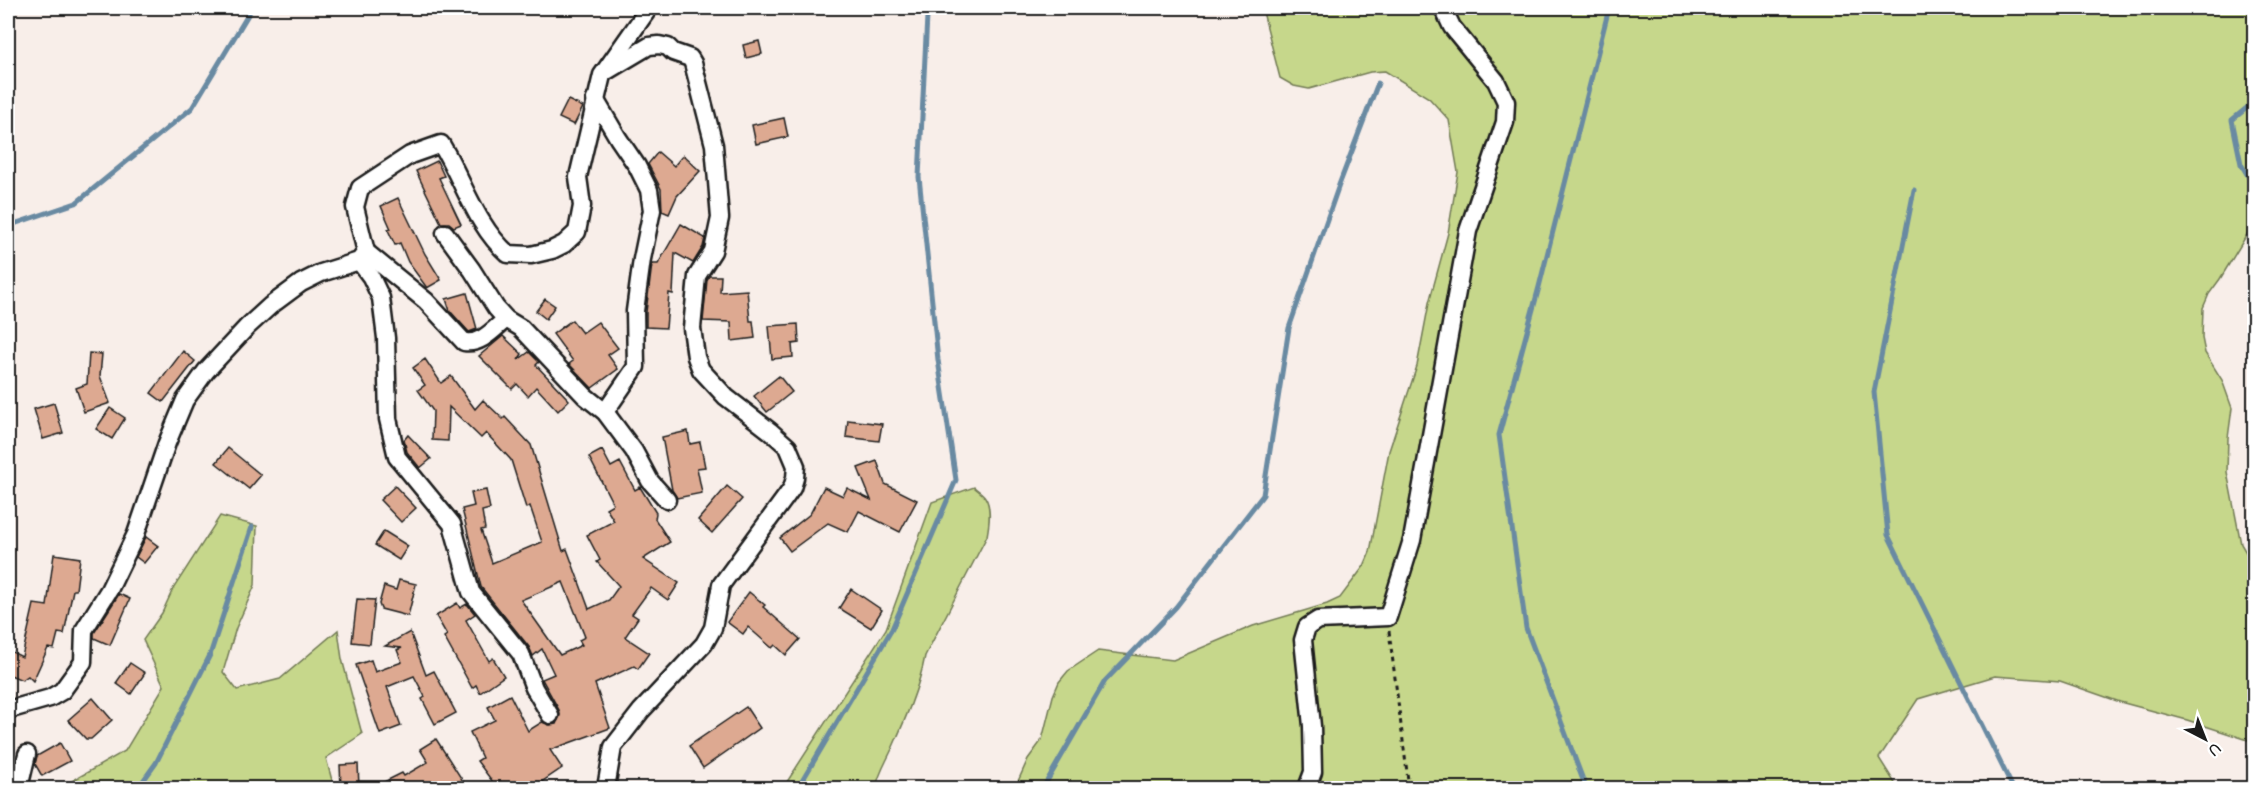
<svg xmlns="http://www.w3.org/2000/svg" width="2262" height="796" viewBox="0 0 2262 796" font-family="'Comic Neue',sans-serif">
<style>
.green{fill:#c6d78b;stroke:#717a54;stroke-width:1.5}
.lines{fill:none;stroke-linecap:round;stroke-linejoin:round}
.stream{stroke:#698aa2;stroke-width:5}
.building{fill:#dda991;stroke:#1c1c1c;stroke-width:1.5;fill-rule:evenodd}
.minor-casing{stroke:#1c1c1c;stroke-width:21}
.path{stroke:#1c1c1c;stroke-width:3;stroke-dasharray:4.5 4.5;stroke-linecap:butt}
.minor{stroke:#fff;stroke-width:16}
</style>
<rect width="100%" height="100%" fill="#f8eee9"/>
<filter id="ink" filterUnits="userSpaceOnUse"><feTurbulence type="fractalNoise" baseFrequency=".0167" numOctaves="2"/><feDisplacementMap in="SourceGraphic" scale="12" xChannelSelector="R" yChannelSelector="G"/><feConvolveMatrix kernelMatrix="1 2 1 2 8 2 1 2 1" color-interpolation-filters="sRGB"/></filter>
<g filter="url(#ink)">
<g class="green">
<path d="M1262 8H2254V223L2220 279 2209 294 2203 308 2202 338 2205 353 2222 380 2232 408 2228 438 2227 472 2241 544 2254 566V742L2187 720 2120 702 2060 681 1995 676 1918 699 1879 758 1898 788H1015L1028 759 1042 740 1053 696 1059 682 1068 671 1098 651 1173 660 1253 626 1327 604 1340 598 1364 566 1370 552 1389 451 1417 366 1429 303 1448 233 1458 172 1449 120 1429 98 1385 71 1370 72 1309 89 1294 86 1280 78Z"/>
<path d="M974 487C977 490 983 493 985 497 992 507 989 525 987 536L925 656C919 688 905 720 892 749 886 762 878 775 876 788H783L886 629 932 502Z"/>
<path d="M220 516 257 526 255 585 236 628 223 672 237 690 280 679 338 630 342 659 362 734 326 758 334 788H73L72 781 125 751 164 686 143 640 162 613 173 589Z"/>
</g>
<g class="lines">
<g class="stream">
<path d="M2254 102 2232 120 2241 164 2254 186"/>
<path d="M1914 190 1874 392 1888 535 2013 788"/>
<path d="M8 226 76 203 192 108 252 8"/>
<path d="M138 788 156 763 210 655 252 527"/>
<path d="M798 788 892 629 956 480 938 360 919 177 927 16 933 8"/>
<path d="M1043 788 1105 681 1176 607 1263 495 1289 328 1339 185 1378 83"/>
<path d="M1586 788 1526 628 1499 435 1539 287 1609 8"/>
</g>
</g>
<g class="building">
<path d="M759 41 762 54 746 58 743 45Z"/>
<path d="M568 100 583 107 574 125 559 118Z"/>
<path d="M784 118 788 137 756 144 752 125Z"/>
<path d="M658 152 674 166 683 155 700 171 677 196 669 214 662 211 661 189 648 164Z"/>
<path d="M437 161 444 176 439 178 461 224 454 227 449 223H441L416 171Z"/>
<path d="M398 198 425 254 441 280 427 288 408 262 400 243 395 245 388 230 391 229 381 206Z"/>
<path d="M681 224 705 238 703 247 693 263 675 253 673 294 669 293 666 328 646 327V312L652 264H658Z"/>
<path d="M709 276H721L720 292 747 290 750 321H753L755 338 732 341 731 322 703 321 707 280Z"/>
<path d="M467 293 477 329 469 332 450 311 446 299Z"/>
<path d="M545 299 555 306 546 319 536 311Z"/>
<path d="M572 320 582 333 598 322 618 348 608 355 618 369 592 388 569 364 573 361 553 334Z"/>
<path d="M798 324 799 343 792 344 793 357 772 359 769 326Z"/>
<path d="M503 336 522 354 518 360 529 352 539 362 536 365 569 400 558 411 536 387 528 396 517 384 512 389 479 356Z"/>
<path d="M183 351 195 361 163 402 151 393Z"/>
<path d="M89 353 102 354 100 376 110 403 84 412 76 388 87 384Z"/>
<path d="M425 359 441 383 451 376 475 409 483 400 503 419 505 417 531 445 563 551 567 549 589 609 609 600 619 586 597 562 600 560 587 535 614 521 606 508 613 504 589 457 602 450 611 467 620 462 635 490 640 487 656 513 655 519 670 542 643 559 679 583 668 600 651 588 632 614 638 618 625 637 649 653 638 669 634 666 595 684 610 728 550 750 562 768 531 789H498L477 761 482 758 470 732 495 720 488 707 510 695 528 731 542 722 550 725 556 724 560 715 559 710 542 679 554 674 542 649 533 656 529 647 481 587 462 509 474 506 471 493 486 490 490 509 482 511 485 529 481 530 492 563 542 542 530 506 526 508 511 460 486 433 481 438 449 407 448 441 432 440 433 411 418 390 425 385 413 368ZM563 582 585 637 579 640 582 645 560 655 521 600Z"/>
<path d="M779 376 792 392 767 412 754 396Z"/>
<path d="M54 403 63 433 43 439 34 409Z"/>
<path d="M110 408 125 418 112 439 96 429Z"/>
<path d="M848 420 882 424 879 441 846 437Z"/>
<path d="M688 431 690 444 700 442 705 467 697 468 702 493 677 498 672 490 662 437Z"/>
<path d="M408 435 431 459 420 468 407 452 404 440Z"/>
<path d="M228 448 261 475 249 489 216 463Z"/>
<path d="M877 461 885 484 917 500 900 532 859 511 848 532 828 523 790 551 780 538 810 514 824 487 843 496 847 488 871 500 858 468Z"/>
<path d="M395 486 416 508 401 522 380 500Z"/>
<path d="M727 486 742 499 712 533 698 520Z"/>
<path d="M384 531 408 546 399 560 375 545Z"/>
<path d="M146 537 158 546 144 563 136 557Z"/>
<path d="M54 554 80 558 76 590H73L64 634 58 633 54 649 48 648 33 681 28 676 22 680 8 674V650L22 657 34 604 47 606Z"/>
<path d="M399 580 416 584 408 616 381 609 379 604 384 586 396 590Z"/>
<path d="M851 589 882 610 871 628 839 608Z"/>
<path d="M749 592 765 605 763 607 800 639 786 655 775 645 772 648 748 627 743 634 727 622Z"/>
<path d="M119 594 130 599 110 645 94 638V633Z"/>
<path d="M357 599 375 600 370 644 352 642Z"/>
<path d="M457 603 460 608 467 604 475 614 466 620 489 661 493 658 504 676 480 693 476 685 472 688 465 675 444 637 447 635 436 616Z"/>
<path d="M410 632 426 675 434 671 456 713 435 724 422 699 425 697 414 676 387 687 401 726 380 734 356 665 371 660 375 672 402 662 397 650 402 648 385 646Z"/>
<path d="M130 663 145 673 131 694 116 683Z"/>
<path d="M93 698 112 720 91 739H86L68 720Z"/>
<path d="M746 707 760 728 703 768 689 746Z"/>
<path d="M436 739 468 789H370L402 773 404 776 428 762 420 749Z"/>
<path d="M60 743 70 761 42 776 35 764 37 756Z"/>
<path d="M358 764 359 787H341L340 765Z"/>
</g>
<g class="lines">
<g class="minor-casing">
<g id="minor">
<path d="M595 99 618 138 637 166 649 190 652 210 642 259 635 311 636 367 605 412"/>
<path d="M445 233 472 270 496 308 506 319 521 328 585 396 605 412 634 451 650 481 667 500"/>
<path d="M366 252 426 301 464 342C481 345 494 329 506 319"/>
<path d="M359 261 371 277 381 298 386 338 388 419 397 457 452 524 471 592 521 654 534 688 550 715"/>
<path d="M8 710 50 698 62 691 83 662 84 630 109 590 136 534 167 443 185 400 206 371 247 327 270 306 301 283 321 273 359 261 366 252 355 207 360 188 410 155 441 144C463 180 476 226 508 254L531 255 552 250 564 244 577 232 582 206 578 177 602 75 649 8"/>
<path d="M19 788 27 754"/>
<path d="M606 788 613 747 641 711 704 644 713 628 721 585 785 498 792 488 795 478 796 466 788 447 770 431 726 397 701 370 696 357 692 328 697 276 713 251 720 218 714 145 693 63 690 58 673 52 668 47 659 45 649 46 607 71"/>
<path d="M1307 788 1313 772 1312 726 1303 640 1307 627 1318 620 1388 617 1412 540 1468 231 1505 122 1506 102 1496 81 1452 27 1443 8"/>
</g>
</g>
<path class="path" d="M1389 631 1409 788"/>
<use href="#minor" class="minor"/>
</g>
</g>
<rect width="2262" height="796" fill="none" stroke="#fff" stroke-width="30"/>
<rect x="15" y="15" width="2232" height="766" fill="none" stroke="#1c1c1c" stroke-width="2" filter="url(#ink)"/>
<g transform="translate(2205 739) rotate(138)" stroke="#ffffff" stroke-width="4.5" paint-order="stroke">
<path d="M0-4.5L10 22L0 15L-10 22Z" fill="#1c1c1c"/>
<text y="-9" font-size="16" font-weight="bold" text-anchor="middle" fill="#1c1c1c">U</text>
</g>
</svg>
